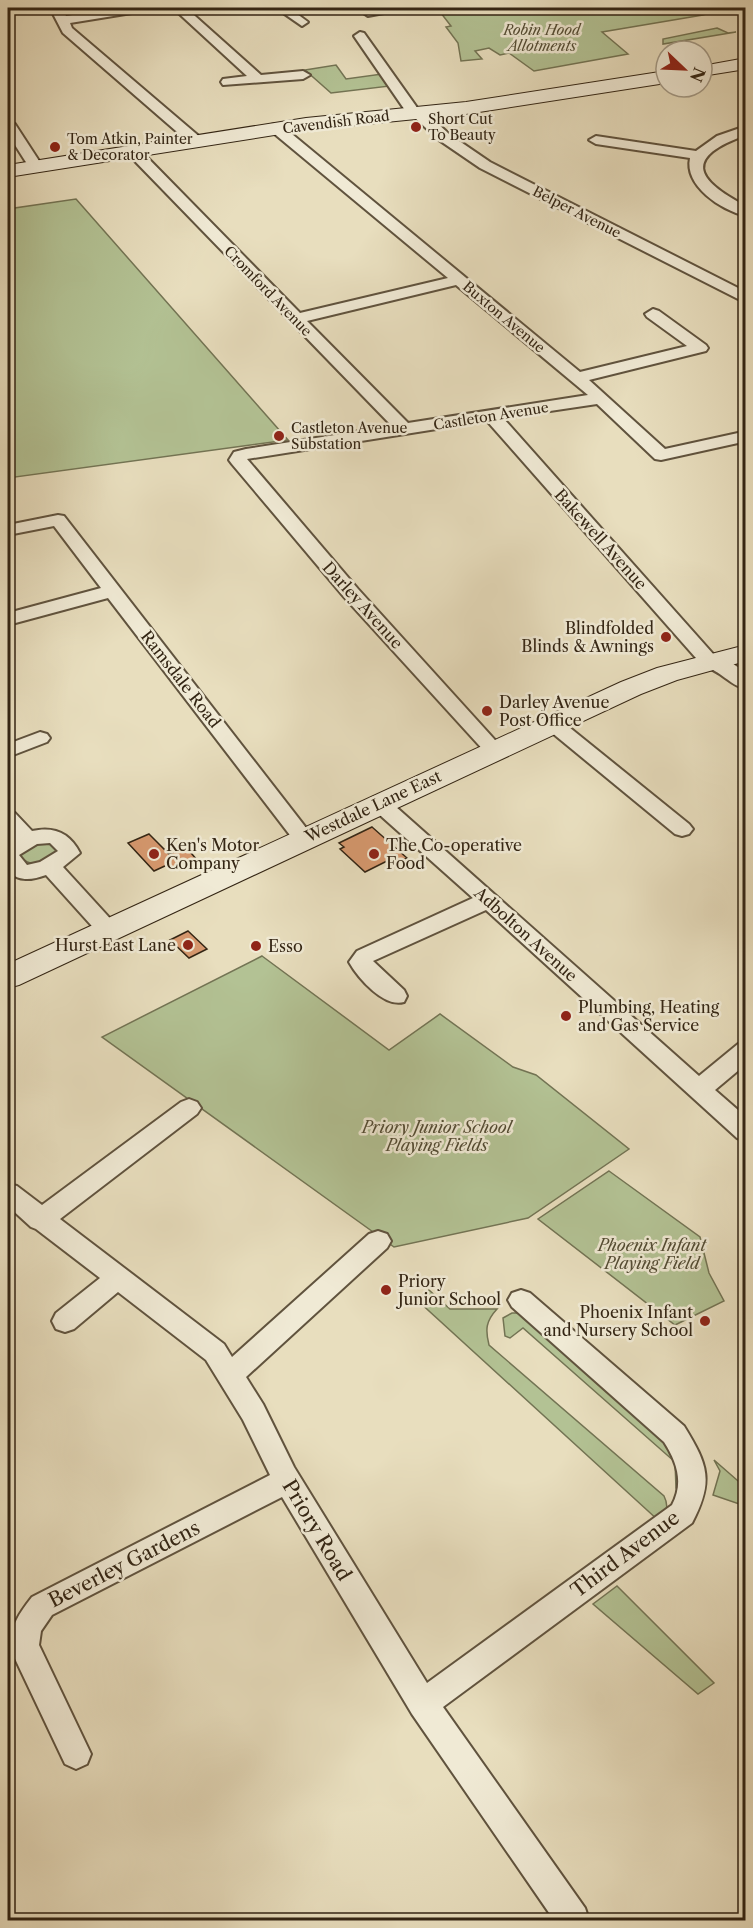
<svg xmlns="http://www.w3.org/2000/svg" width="753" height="1928" viewBox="0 0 753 1928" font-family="'Libre Caslon Text',serif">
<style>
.green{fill:#b3c294;stroke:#737454;stroke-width:1.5}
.building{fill:#d7996f;stroke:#332514;stroke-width:1.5}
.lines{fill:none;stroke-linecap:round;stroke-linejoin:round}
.street-casing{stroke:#60533e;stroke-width:4}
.secondary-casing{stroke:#332514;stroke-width:2}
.street{fill:#f0ead5;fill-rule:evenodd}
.secondary{fill:#f0ead5;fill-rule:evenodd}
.poi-dot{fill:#8f2418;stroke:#f0ead5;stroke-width:2}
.labels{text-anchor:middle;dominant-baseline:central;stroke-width:5;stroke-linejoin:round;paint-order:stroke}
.far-park-label{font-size:14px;font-style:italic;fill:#534c34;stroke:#f0ead5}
.far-poi-label{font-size:14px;fill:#332514;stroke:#f0ead5;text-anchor:start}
.far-street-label{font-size:14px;fill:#332514;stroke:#f0ead5}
.street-label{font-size:16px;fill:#332514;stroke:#f0ead5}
.poi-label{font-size:16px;fill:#332514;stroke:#f0ead5;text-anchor:start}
.park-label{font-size:16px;font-style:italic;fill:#534c34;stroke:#f0ead5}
.near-street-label{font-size:20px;fill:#332514;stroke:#f0ead5}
</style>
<rect width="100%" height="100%" fill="#e8debe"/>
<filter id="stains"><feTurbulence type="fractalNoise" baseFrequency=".00333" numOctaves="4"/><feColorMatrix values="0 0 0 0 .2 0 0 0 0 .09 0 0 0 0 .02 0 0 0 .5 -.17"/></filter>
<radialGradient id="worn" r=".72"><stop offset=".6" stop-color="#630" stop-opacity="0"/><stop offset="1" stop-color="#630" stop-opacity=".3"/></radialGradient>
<g class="green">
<path d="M437 8H727L703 15 602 32 628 54 534 71 509 53 500 55 489 48 475 51 482 59 461 61 458 43 446 27 451 26Z"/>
<path d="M717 28 728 33 736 32 663 44V39Z"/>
<path d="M336 65 346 79 382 74 390 86 331 93 305 70Z"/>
<path d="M76 199 288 440 8 478V209Z"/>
<path d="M42 842H50L58 853C49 863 31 869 21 857L22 852Z"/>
<path d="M262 956 389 1050 440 1014 513 1067 536 1075 629 1149 528 1218 394 1247 102 1037Z"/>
<path d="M609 1171 700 1237 709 1273 724 1301 675 1325 538 1219Z"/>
<path d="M429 1290 450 1309H497C486 1321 485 1329 489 1345L664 1496C669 1506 667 1513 659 1521L417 1300Z"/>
<path d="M512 1313H523L677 1450 681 1490 676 1488 675 1462 523 1328 510 1338 505 1336 503 1318Z"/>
<path d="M714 1460 745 1487V1506L713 1495 720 1471Z"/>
<path d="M617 1586 714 1683 698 1694 593 1604Z"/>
</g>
<g class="building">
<path d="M372 827 407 858 392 866 387 861 365 872 340 849 344 847 339 843Z"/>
<path d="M149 834 169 854 186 847 197 860 172 870 167 865 154 871 128 843Z"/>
<path d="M188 931 207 949 189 958 170 940Z"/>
</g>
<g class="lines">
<g class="street-casing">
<g id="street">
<path d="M50 8H62L66 16 119 8H144L138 12 70 23 72 28 201 138 203 141 201 144H191L63 33Z"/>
<path d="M173 8H186L261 75 303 71 310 75 303 79 223 85 221 82 223 79 247 76Z"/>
<path d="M276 8H289L308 22 302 26Z"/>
<path d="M373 8H385L386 10 384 13 368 16 362 12Z"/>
<path d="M360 32 364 33 418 109 423 110 449 134 490 162 746 292V303L480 168 439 140 414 117 409 116 354 36Z"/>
<path d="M8 120 15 124 43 167 41 170H31L29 167 8 134Z"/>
<path d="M276 124 281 125 580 372 687 346 647 317 645 314 653 309 659 311 706 345 708 348 706 351 589 380 665 449 738 433 746 434V444L738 443 661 460 655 459 597 404 503 418 714 655 722 656 746 673V689C729 685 722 671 703 666L487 421 247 459 358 589 504 750 501 754 494 756 487 754 344 597 232 464 229 460 234 452 246 449 392 426 129 155 127 152 129 149H139L300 313 448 278 271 131 269 128 271 125ZM456 285 588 395 408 423 307 321Z"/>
<path d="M746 126V135C684 157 694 179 746 206V216C721 210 684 186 690 158L596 144 589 140 596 136 696 151 717 136Z"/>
<path d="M58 515 64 516 310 833 314 838 310 843 303 845 296 843 108 598 8 625V613L101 588 54 526 8 535V525Z"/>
<path d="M552 717 559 719 689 824 693 829 689 834 682 836 675 834 545 727 542 723 545 719Z"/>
<path d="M40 732 47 734 50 738 47 742 8 757V744Z"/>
<path d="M379 796 386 798 699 1076 738 1044 746 1042V1064L715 1090 746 1117V1141L737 1138 486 910 373 961 404 990 407 996 404 1002C384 1008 358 978 349 962L357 951 473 898 372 808 369 803 372 798Z"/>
<path d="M8 811 15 813 32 831C54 826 70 833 80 853L63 867 116 925 119 930 116 935 108 938 100 935 46 875C32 880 19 882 8 871V842L14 838 8 830ZM50 843 58 851 40 862 27 865 19 855 37 844Z"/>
<path d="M189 1099 197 1102 201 1108 197 1114 60 1219 224 1344 232 1357 369 1234 378 1231 387 1234 391 1241 387 1248 246 1377 263 1404 294 1467 427 1683 672 1505C684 1483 677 1462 664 1442L512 1307 508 1300 512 1293 521 1290 530 1293 684 1426C708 1465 714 1481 692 1523L443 1707 585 1908 589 1920H554L412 1714 282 1497 52 1615 41 1631 39 1645 91 1754 87 1764 76 1769 65 1764 9 1646C13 1623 18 1615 32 1597L270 1475 243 1420 206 1360 118 1292 74 1329 65 1332 56 1329 52 1321 56 1313 100 1278 36 1229 31 1227 8 1206V1184L17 1186 42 1205 181 1102Z"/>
</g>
</g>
<g class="secondary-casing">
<g id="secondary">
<path d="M746 58V69L702 76V66Z"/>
<path d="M666 71V83L466 114 306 130 8 177V165L306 118 466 102Z"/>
<path d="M746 645V661L677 680 641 694 19 985 8 988V964L621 682 657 668Z"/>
</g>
</g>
<use href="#street" class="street"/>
<use href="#secondary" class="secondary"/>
</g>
<g class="poi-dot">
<circle cx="416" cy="127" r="6"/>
<circle cx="55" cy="147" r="6"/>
<circle cx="279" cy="436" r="6"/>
<circle cx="666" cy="637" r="6"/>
<circle cx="487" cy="711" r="6"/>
<circle cx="154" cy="854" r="6"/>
<circle cx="374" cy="854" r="6"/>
<circle cx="188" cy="945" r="6"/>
<circle cx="256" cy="946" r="6"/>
<circle cx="566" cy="1016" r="6"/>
<circle cx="386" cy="1290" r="6"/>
<circle cx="705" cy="1321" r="6"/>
</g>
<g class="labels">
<g class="far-park-label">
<text x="542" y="30">Robin Hood<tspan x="542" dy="16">Allotments</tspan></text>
</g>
<g class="far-poi-label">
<text x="428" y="119">Short Cut<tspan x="428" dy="16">To Beauty</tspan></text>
<text x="67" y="139">Tom Atkin, Painter<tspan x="67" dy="16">&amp; Decorator</tspan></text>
<text x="291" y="428">Castleton Avenue<tspan x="291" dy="16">Substation</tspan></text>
</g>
<g class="far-street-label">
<text transform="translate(336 122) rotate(-7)">Cavendish Road</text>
<text transform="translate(577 212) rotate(27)">Belper Avenue</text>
<text transform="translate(268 291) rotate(46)">Cromford Avenue</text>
<text transform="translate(504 317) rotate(40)">Buxton Avenue</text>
<text transform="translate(491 416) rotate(-9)">Castleton Avenue</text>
</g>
<g class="street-label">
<text transform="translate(601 539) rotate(48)">Bakewell Avenue</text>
<text transform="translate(363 605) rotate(48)">Darley Avenue</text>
<text transform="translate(181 679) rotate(52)">Ramsdale Road</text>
<text transform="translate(373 806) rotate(-25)">Westdale Lane East</text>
<text transform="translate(526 934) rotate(42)">Adbolton Avenue</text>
</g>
<g class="poi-label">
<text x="654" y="628" text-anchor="end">Blindfolded<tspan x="654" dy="18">Blinds &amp; Awnings</tspan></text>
<text x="499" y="702">Darley Avenue<tspan x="499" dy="18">Post Office</tspan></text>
<text x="166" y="845">Ken's Motor<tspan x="166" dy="18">Company</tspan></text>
<text x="386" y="845">The Co-operative<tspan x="386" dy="18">Food</tspan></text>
<text x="176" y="945" text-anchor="end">Hurst East Lane</text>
<text x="268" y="946">Esso</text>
<text x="578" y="1007">Plumbing, Heating<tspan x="578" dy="18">and Gas Service</tspan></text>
<text x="398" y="1281">Priory<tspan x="398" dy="18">Junior School</tspan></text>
<text x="693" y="1312" text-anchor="end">Phoenix Infant<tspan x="693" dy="18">and Nursery School</tspan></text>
</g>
<g class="park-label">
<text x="437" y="1127">Priory Junior School<tspan x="437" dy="18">Playing Fields</tspan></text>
<text x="652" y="1245">Phoenix Infant<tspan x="652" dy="18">Playing Field</tspan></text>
</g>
<g class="near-street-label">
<text transform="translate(317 1530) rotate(59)">Priory Road</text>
<text transform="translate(625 1554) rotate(-37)">Third Avenue</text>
<text transform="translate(124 1564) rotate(-27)">Beverley Gardens</text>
</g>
</g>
<rect width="753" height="1928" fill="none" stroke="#e8debe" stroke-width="30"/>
<rect x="9" y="9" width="735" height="1910" fill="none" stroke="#332514" stroke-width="3"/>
<rect x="15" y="15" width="723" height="1898" fill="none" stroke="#332514" stroke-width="1.5"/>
<g transform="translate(684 69) rotate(113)"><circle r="28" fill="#f0ead5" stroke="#a49b88" stroke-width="1.5"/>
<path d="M0-4.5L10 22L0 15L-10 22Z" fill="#8f2418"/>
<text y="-9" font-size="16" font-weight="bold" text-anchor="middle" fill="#332514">N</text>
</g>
<rect width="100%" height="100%" filter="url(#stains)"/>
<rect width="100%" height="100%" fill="url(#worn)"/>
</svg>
